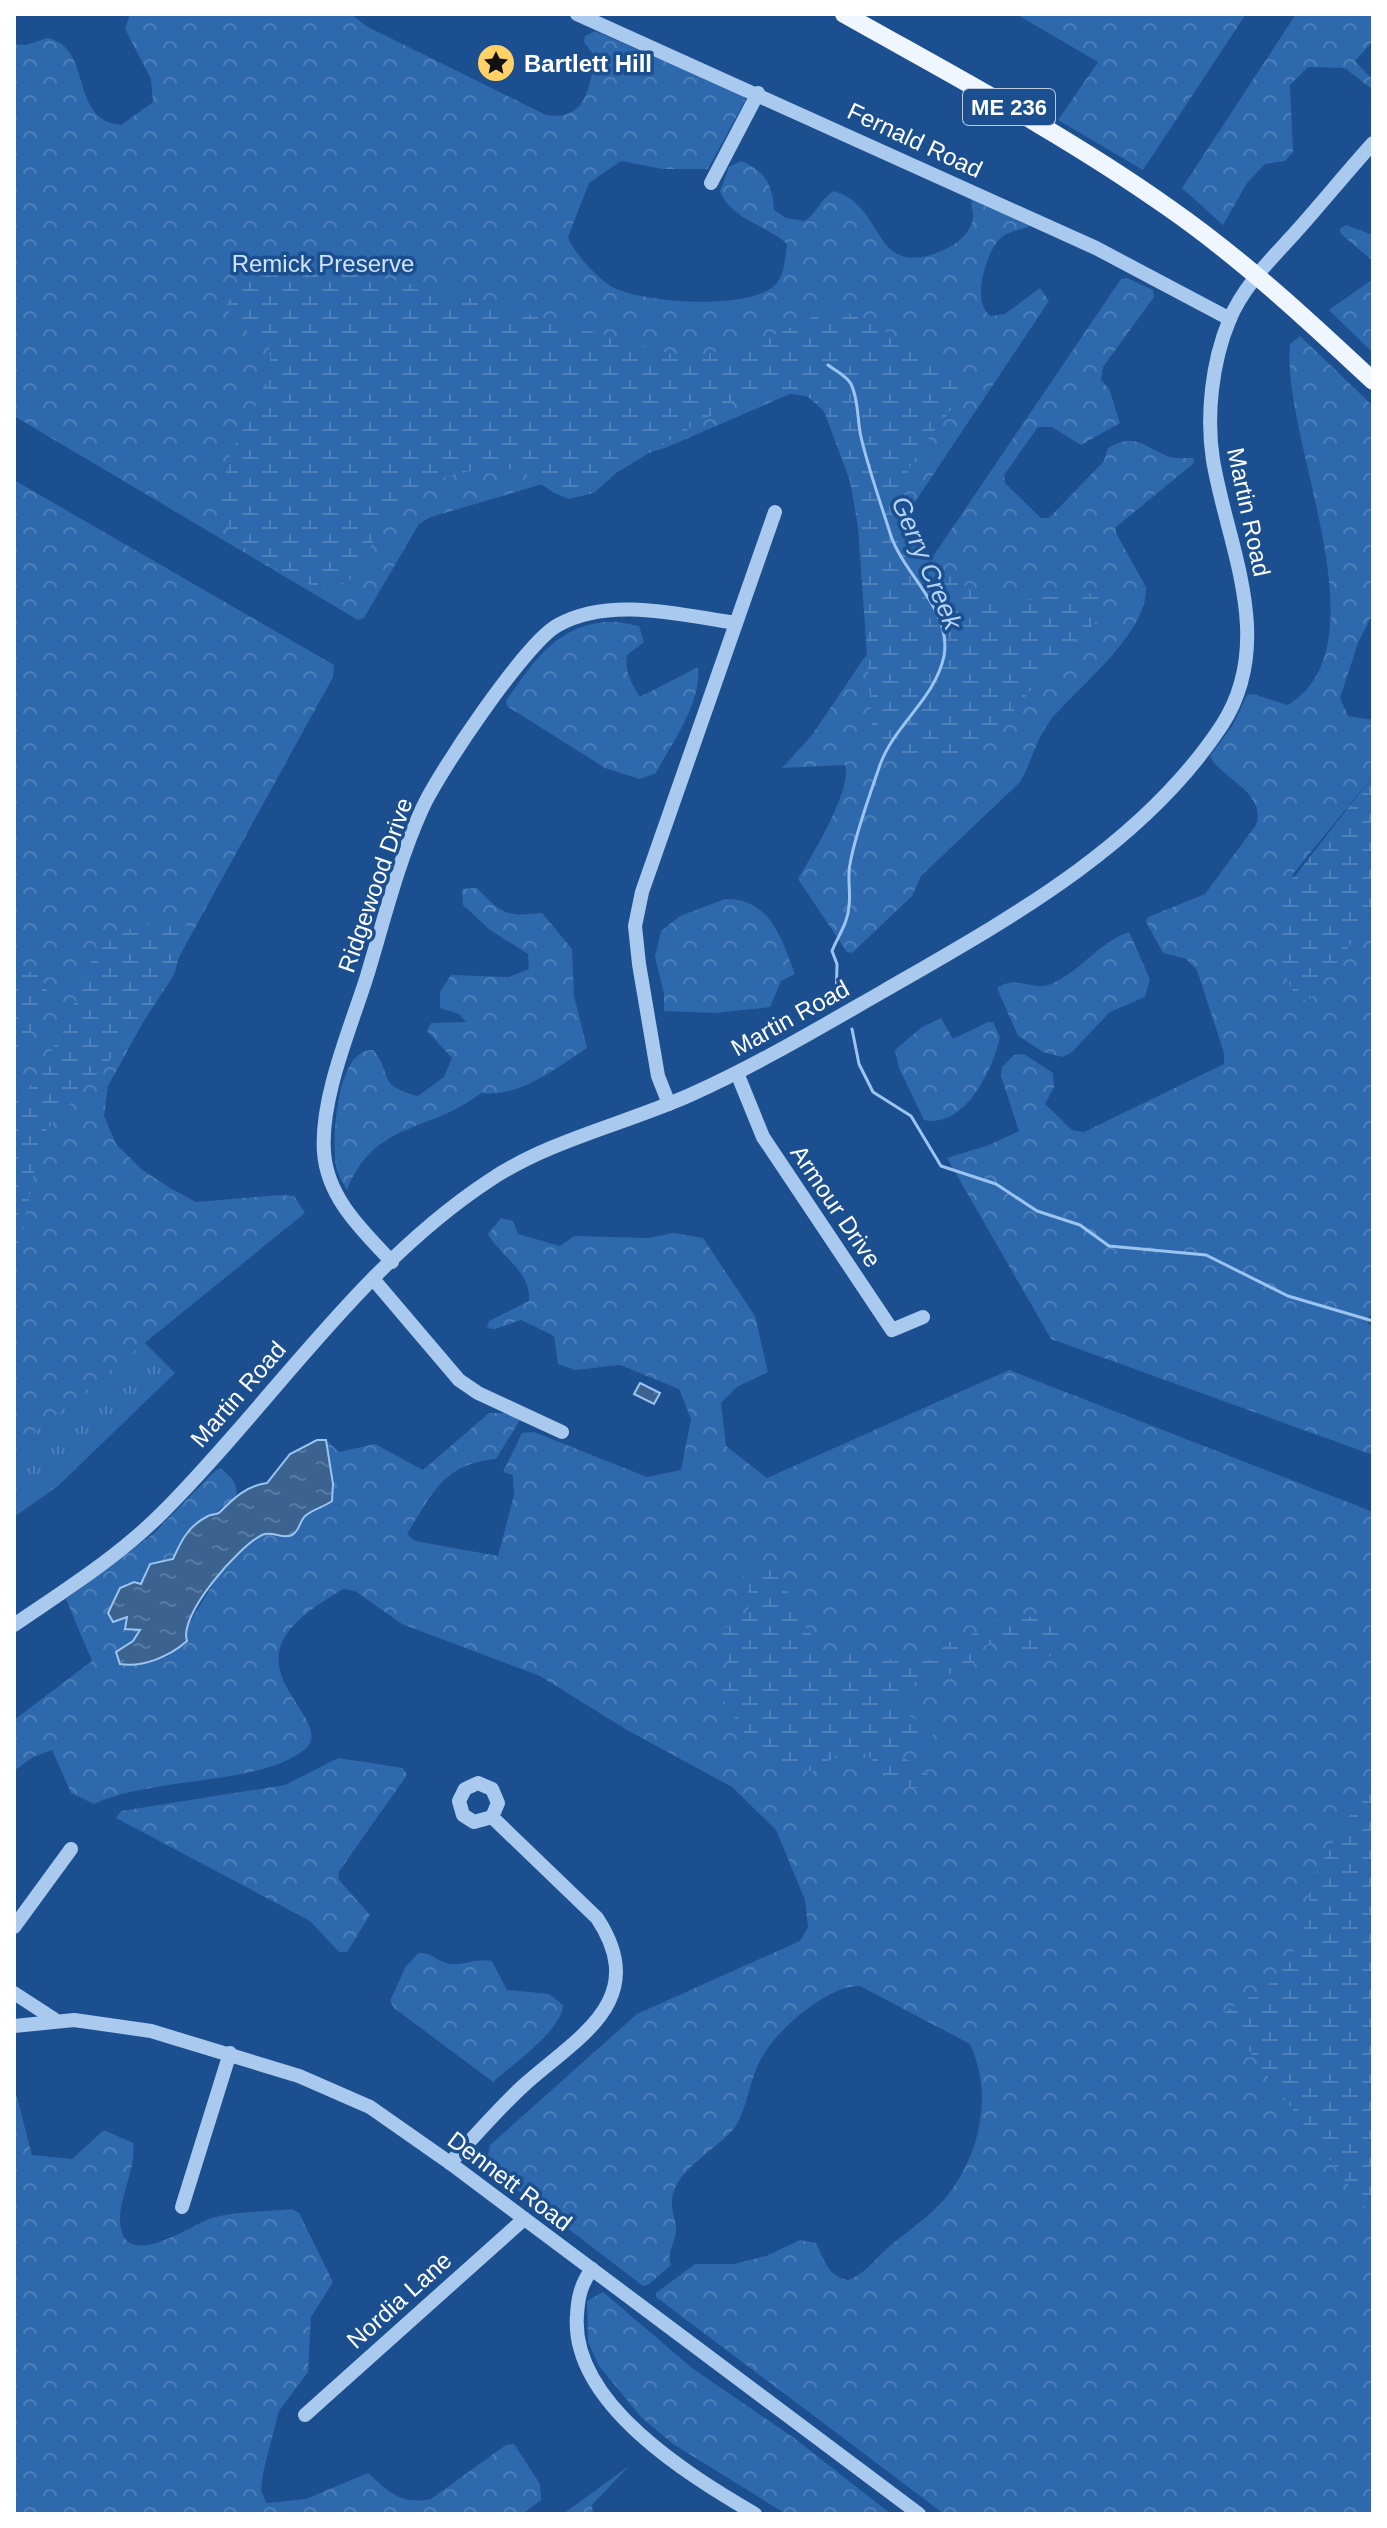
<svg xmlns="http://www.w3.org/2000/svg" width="1387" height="2528" viewBox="0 0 1387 2528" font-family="Arial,sans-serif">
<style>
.grass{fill:url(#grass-tufts)}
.forest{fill:url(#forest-crowns)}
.wetland{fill:url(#wetland-marsh)}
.water{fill:url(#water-ripples);stroke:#9cc4f0;stroke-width:2}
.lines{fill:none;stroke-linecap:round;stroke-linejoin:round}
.stream{stroke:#9cc4f0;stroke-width:3}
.minor{stroke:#a9c9ee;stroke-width:14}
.major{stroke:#f0f6ff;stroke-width:18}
.labels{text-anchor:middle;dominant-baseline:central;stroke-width:7;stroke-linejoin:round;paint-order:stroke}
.shield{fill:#1b4f8f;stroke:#bbcadd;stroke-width:2}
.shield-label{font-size:22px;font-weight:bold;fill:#fff}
.poi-label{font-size:24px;font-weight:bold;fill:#fff;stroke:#1b4f8f;text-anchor:start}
.street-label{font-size:24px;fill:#fff;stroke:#1b4f8f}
.park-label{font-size:24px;fill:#cfe3fa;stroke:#1b4f8f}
.water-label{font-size:26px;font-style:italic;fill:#b5d3f5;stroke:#1b4f8f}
</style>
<defs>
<pattern id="grass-tufts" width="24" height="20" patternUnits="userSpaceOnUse" patternTransform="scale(2)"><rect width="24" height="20" fill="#2e69ad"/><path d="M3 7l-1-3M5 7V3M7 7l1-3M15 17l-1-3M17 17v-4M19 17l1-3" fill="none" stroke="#4d80b9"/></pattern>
<pattern id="forest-crowns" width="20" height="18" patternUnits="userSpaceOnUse" patternTransform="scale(2)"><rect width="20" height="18" fill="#2e69ad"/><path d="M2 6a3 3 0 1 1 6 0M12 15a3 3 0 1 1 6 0" fill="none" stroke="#4d80b9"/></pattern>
<pattern id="wetland-marsh" width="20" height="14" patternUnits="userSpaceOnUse" patternTransform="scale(2)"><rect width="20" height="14" fill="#2e69ad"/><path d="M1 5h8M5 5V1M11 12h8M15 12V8" fill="none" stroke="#4d80b9"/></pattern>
<pattern id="water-ripples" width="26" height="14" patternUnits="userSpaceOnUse" patternTransform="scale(2)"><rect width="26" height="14" fill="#3c6290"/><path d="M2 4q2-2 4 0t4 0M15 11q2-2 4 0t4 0" fill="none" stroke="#597aa1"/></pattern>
</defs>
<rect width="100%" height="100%" fill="#1b4f8f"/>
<path class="grass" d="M14 1212 175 1373 58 1486 14 1517Z"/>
<g class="forest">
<path d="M130 14H351L366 26 546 115C586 121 589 89 595 57L584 42 585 36 595 31 744 96 745 101 708 169H662L621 161 589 183 568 237C574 253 597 278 612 287 643 303 749 311 775 285 785 275 785 257 787 244 766 224 731 220 720 191L729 167 741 161C765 170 773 186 774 210L786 218 805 221C817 213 822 197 834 191 886 207 871 274 934 254 951 248 970 237 973 218 974 210 970 207 972 200L1030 226C1020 231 1008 230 1000 239 985 253 971 305 991 316L1005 314 1040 288 1049 301 881 553C868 520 839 425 818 404 810 395 800 395 790 394L665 448 431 517 419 524 364 618 358 620 14 416V44L26 45 47 38C94 47 68 120 121 125L153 102 151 79 125 29Z"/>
<path d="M1016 14H1246L1143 170 1058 120 1098 62Z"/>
<path d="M1296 14H1373V41L1355 61 1373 80V90L1345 68 1308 67 1290 85 1293 152 1285 161 1265 164 1247 183 1223 225 1182 188Z"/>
<path d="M1346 225 1373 235V261L1341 234 1340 229Z"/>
<path d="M1127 278 1153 290 1154 297 1103 367 1101 380 1109 389 1120 423 1081 445 1052 427H1038L1004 475 1005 483 1041 518H1049L1104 461 1108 448C1135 432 1143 446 1167 456 1175 459 1185 458 1193 458L1194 463 1116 527V533L1146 587C1148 634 1078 686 1050 721 1035 741 1032 762 1020 782L921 876 912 896 852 953 847 952 798 879C811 857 853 789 845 765L782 768 812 735 1121 279Z"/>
<path d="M1373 279V353L1329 310Z"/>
<path d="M1300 336 1373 406V613L1358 643 1340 698 1348 716 1373 720V776L1293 874 1311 997 1373 914V1315L1368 1317V1323L1373 1328V1455L1051 1339 947 1158 989 1145 1019 1131 1001 1076 1002 1067 1014 1055 1024 1054 1053 1073 1054 1087 1045 1104 1072 1130 1084 1132 1224 1064V1053L1197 970 1186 959 1163 953 1146 922 1148 917 1205 894 1256 825C1267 792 1221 779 1210 756L1233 725 1247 695 1252 694 1288 705C1387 644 1281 441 1290 344Z"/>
<path d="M14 480 334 665 333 677 108 1086 104 1116 116 1144 141 1169 170 1188 196 1202 281 1195 294 1196 305 1213 14 1449Z"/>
<path d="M618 622 639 626 644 642 627 655C624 671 632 684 640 697L698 667C702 702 672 743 656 773L640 779 605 768 507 706 506 701C535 659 562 619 618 622Z"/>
<path d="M477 888C501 914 507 917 542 913L572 949 574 996 587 1048C556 1068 520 1098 481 1093 428 1134 375 1120 347 1190 343 1183 338 1175 336 1167 332 1140 336 1048 373 1050 394 1075 375 1085 418 1096L444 1077 452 1058 427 1031 431 1023 466 1022 459 1014 440 1008V992L451 975 509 977 529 969 528 954 490 930 463 905 462 889Z"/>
<path d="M725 899C770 898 782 939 795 974L781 981 770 1007 716 1013 664 1011V994L655 957 661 931 680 916Z"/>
<path d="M1129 932 1150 979 1145 997 1110 1012 1071 1053 1062 1057 1043 1052 1018 1036 997 988C1017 974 1031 992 1051 984 1080 972 1099 942 1129 932Z"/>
<path d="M941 1018 953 1039 988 1022H993L1000 1037C993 1069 965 1129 924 1120L899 1068 895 1050 922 1027Z"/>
<path d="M501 1218 513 1221 518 1234 560 1246 574 1236 648 1238 673 1233 703 1238 755 1316 768 1372 737 1387 721 1403 726 1446 767 1478 1009 1370 1373 1512V2514H944L656 2297V2293L695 2264H734L766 2256 800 2240 816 2243C824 2259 828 2277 848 2280 867 2273 876 2257 891 2245 909 2230 932 2215 947 2196 981 2153 993 2093 970 2044L860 1986C828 1985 776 2030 761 2059 749 2080 748 2107 735 2127 718 2150 675 2168 672 2200 671 2210 676 2220 676 2230 676 2243 666 2251 671 2265L648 2285 643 2286 486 2166 490 2145 637 2014 800 1941 808 1927 805 1900 776 1830 732 1787 627 1730 540 1676 402 1624 355 1591 343 1589C322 1602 295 1618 283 1640 260 1686 333 1725 305 1749 264 1785 150 1777 94 1804L71 1793 52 1750 33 1757 14 1771V1720L92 1661 66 1599 153 1534 215 1471 221 1468C231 1478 240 1484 235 1499L185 1533 173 1559 147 1567 141 1584 117 1592 108 1613 113 1622 127 1617 125 1629 140 1630 133 1641 132 1664 167 1657 187 1641V1627L225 1564 261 1536 270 1533 289 1536 297 1533 307 1514 326 1505 333 1496 326 1440 339 1452 375 1444 423 1470 489 1413H506L520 1420 496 1459C444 1463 432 1494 407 1534L415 1541 498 1556 514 1495 513 1475 503 1472 522 1433 534 1432 647 1477 681 1470 691 1419 679 1389 620 1365 575 1370 558 1364 554 1336 521 1320 495 1329 487 1328 489 1321 529 1301C531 1271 502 1258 488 1234Z"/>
<path d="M338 1758 403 1768 407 1775 338 1873 339 1880 370 1915 347 1952H339L310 1921 116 1818 121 1811 285 1785Z"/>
<path d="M419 1953C432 1952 439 1963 451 1964 465 1965 477 1958 492 1961L507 1990 549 1994 563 2005C563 2029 511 2066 493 2082L394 2008 390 2001 406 1966Z"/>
<path d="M14 2086 32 2155 72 2159 104 2130 133 2143C137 2168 119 2196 120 2221 122 2276 195 2222 212 2218 236 2211 266 2212 292 2209L299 2213 333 2282 311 2317 308 2372 279 2411 263 2473 261 2490 266 2503 306 2499 368 2473C389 2492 401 2505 431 2499L506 2445 514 2444 540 2484 541 2500 523 2514H14Z"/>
<path d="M603 2292 692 2368 794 2438 891 2514H786L673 2444 641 2417 599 2366 588 2342 587 2301Z"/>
<path d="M629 2466 592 2505 593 2514H563Z"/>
</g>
<g class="wetland">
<path d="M292 258 452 293 686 358 754 344 829 310 854 314 957 371 963 392C949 415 911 456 905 479 892 536 951 590 1002 599 1038 606 1070 583 1104 597L1099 619 1067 648 984 745 959 762 946 766 927 747 909 757 886 754 872 728 858 527 850 481 824 411 799 389 753 390 616 473 594 493 569 499 554 493 519 469H480L447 476 407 496 376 536 355 576 337 588 316 587 279 571 238 543 220 520 219 495 232 450 272 375 269 347 232 320 227 305C241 276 262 267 292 258Z"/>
<path d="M1373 776V914L1311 998 1302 1001C1280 987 1274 918 1280 895Z"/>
<path d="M175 921 187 926 174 975 141 1025 41 1136 14 1276V1086L16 1091 28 1089 63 1032 97 948 127 930 155 922Z"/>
<path d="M14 970 39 973 47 990C44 1021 20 1036 14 1065Z"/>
<path d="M766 1561 777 1566 800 1619 824 1652 880 1656 908 1664 934 1659 947 1642C970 1641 983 1624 1003 1618 1022 1612 1042 1619 1059 1623L1067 1639 1056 1656 1026 1655 994 1642 982 1647 972 1665 961 1672 918 1680 899 1693 898 1709 917 1720 944 1728 924 1740 903 1744 898 1750 899 1757 914 1762 933 1780 928 1787 911 1788 884 1775 868 1755 857 1751 842 1752 813 1771 779 1769 746 1736 720 1694 722 1683 731 1673 721 1631 747 1612 751 1603 743 1572Z"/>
<path d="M1373 1783V2218L1222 2014C1239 2003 1264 1991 1278 1975 1292 1958 1303 1936 1308 1914 1310 1906 1308 1897 1310 1889 1315 1869 1359 1798 1373 1783Z"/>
</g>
<g class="water">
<path d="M640 1383 660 1393 654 1404 634 1394Z"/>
<path d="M317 1440H326L333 1484 332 1501C324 1507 313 1509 305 1516 299 1522 300 1531 292 1535 282 1540 273 1530 262 1535 239 1546 178 1615 187 1641 170 1656 143 1668 120 1664L116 1652 133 1641 140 1630 125 1629 127 1617 113 1622 108 1613 120 1588 134 1582 141 1584 150 1564 173 1559C181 1541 188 1526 208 1516 211 1514 217 1515 220 1512 234 1498 246 1486 267 1483L290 1454Z"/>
</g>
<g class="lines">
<g class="stream">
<path d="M828 365C836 371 847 376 851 384 859 400 857 420 861 437 869 471 881 504 891 536 905 576 952 610 944 656 935 699 894 725 880 765 870 794 855 835 850 864 847 878 851 892 849 906 848 923 838 936 832 951L837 964 836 1003"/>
<path d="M852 1029 859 1064 873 1092 911 1116 941 1166 996 1184 1037 1211 1080 1225 1109 1246 1206 1255 1288 1296 1373 1321"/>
</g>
<g class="minor">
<path d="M577 14 1096 248 1230 319"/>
<path d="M711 183 758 93"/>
<path d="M737 1073 763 1137 892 1330 923 1317"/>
<path d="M669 1104 658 1076 639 964 635 926 642 892 775 512"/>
<path d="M392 1262C363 1231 327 1198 324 1152 320 1098 351 1027 367 976 384 920 398 862 422 809 438 773 526 642 558 625 610 596 681 615 736 623"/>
<path d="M374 1280 459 1380 478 1393 562 1432"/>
<path d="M14 1625C65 1590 118 1557 162 1513 271 1404 359 1266 490 1180 550 1140 625 1124 690 1095 757 1065 819 1028 882 992 1005 921 1142 847 1222 725 1277 640 1227 545 1213 460 1206 416 1212 362 1229 321 1242 288 1271 259 1294 234 1321 204 1346 173 1373 143"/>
<path d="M14 1927 71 1849"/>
<path d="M14 1993 54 2019"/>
<path d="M14 2026 74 2020 151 2031 299 2076 370 2107 450 2163 919 2514"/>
<path d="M450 2163C474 2137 497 2110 523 2086 576 2038 652 2001 597 1918L492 1817 498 1803 492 1789 478 1783 465 1789 459 1801 463 1815 474 1822 492 1817"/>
<path d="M182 2207 230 2053"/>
<path d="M592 2269C581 2284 578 2297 577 2315 570 2403 690 2476 755 2514"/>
<path d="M305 2415 524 2219"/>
</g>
<path class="major" d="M844 14C954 76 1066 135 1169 208 1242 259 1308 320 1373 381"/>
</g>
<defs>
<g id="sight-disc" transform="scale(2)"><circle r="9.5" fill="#ffd166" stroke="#1b4f8f"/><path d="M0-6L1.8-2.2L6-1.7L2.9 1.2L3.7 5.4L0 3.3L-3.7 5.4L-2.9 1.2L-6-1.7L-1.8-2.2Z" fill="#111"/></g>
</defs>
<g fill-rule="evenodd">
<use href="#sight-disc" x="496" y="63"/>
</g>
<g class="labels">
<rect class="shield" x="963" y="89" width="92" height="36" rx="6"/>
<g class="shield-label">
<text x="1009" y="107">ME 236</text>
</g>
<g class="poi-label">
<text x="524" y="63">Bartlett Hill</text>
</g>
<g class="street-label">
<text transform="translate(915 140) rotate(25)">Fernald Road</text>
<text transform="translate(1249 512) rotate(78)">Martin Road</text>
<text transform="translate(375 885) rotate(-71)">Ridgewood Drive</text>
<text transform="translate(790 1018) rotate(-29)">Martin Road</text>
<text transform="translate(836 1206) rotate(56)">Armour Drive</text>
<text transform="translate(238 1394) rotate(-49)">Martin Road</text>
<text transform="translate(510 2181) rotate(37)">Dennett Road</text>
<text transform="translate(399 2300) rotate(-42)">Nordia Lane</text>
</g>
<g class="park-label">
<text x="323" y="263">Remick Preserve</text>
</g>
<g class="water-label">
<text transform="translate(927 563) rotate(67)">Gerry Creek</text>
</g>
</g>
<rect width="1387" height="2528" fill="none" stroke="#ffffff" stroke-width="32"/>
</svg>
